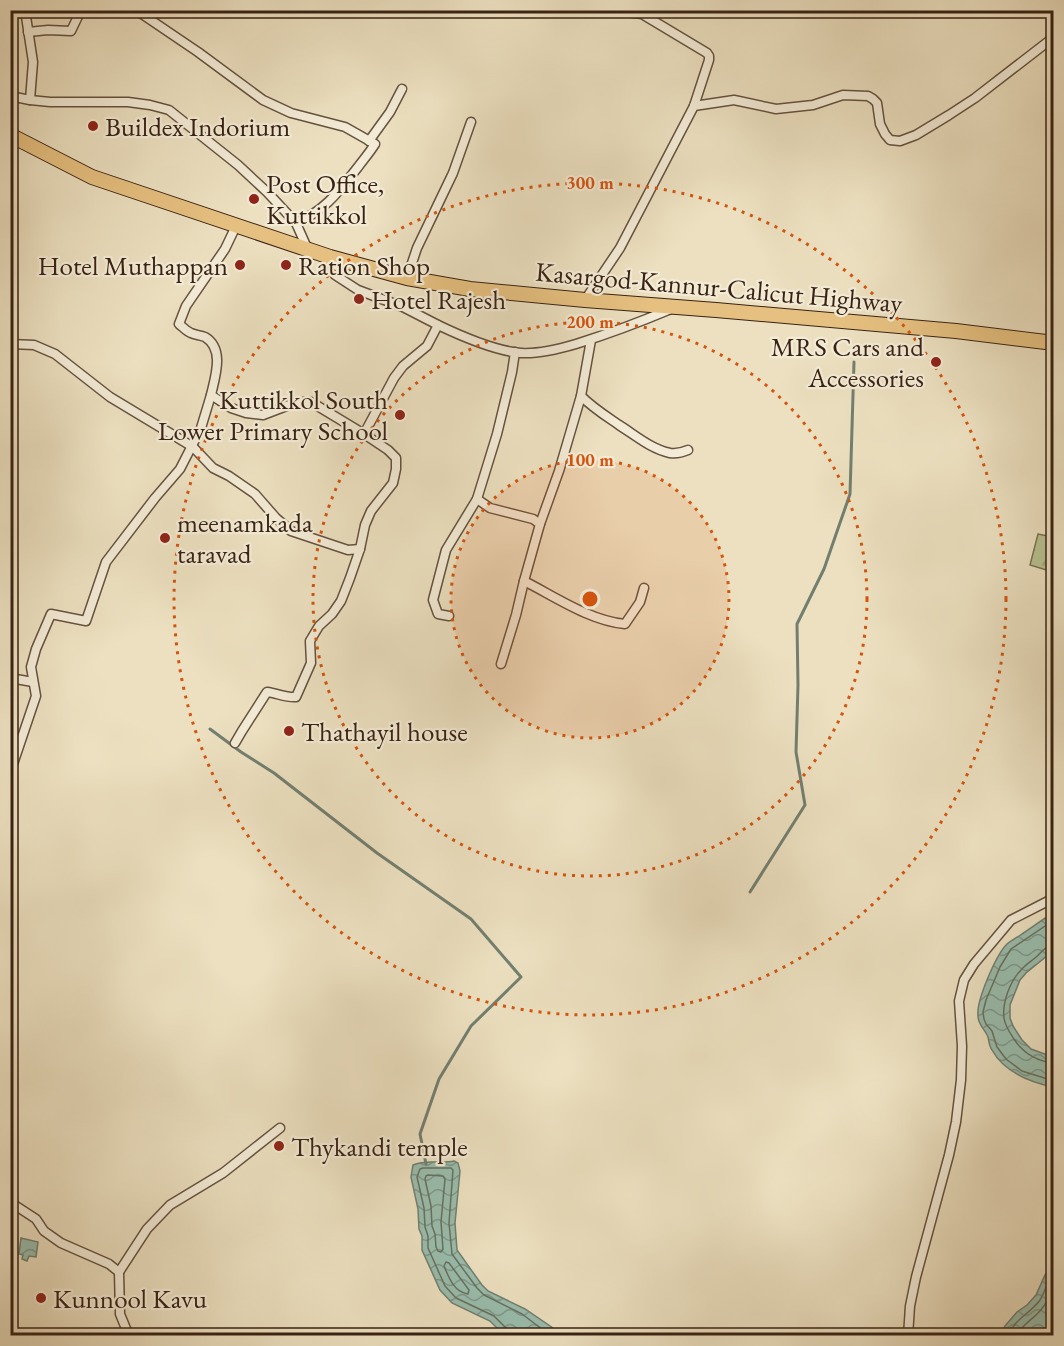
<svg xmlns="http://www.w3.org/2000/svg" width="1064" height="1346" viewBox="0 0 1064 1346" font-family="'EB Garamond',serif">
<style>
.forest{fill:url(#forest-firs);stroke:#787253;stroke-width:1.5}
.water{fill:url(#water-waves);stroke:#727f70;stroke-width:1.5}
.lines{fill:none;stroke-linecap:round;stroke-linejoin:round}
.shore{stroke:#687060;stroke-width:1.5}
.stream{stroke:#727f70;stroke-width:3}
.minor-casing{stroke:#65523f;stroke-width:11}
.trunk-casing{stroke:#382214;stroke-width:16}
.minor{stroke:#f3ebd6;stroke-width:8}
.trunk{stroke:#e6c080;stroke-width:14}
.ring{fill:none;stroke:#d6540d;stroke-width:3;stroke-dasharray:3 6}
.poi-dot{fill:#8f2418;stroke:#f3ebd6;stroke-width:2}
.labels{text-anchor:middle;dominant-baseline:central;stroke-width:4.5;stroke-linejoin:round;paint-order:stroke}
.poi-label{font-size:27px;fill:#382214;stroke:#f3ebd6;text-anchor:start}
.street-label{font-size:27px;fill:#382214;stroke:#f3ebd6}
.centre{fill:#d6540d;stroke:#f3ebd6;stroke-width:3}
.ring-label{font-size:18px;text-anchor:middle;font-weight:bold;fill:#d6540d;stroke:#f3ebd6;stroke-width:4.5;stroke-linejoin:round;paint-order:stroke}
</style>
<defs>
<pattern id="forest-firs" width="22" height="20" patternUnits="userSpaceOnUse" patternTransform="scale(1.5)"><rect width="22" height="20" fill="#b7c292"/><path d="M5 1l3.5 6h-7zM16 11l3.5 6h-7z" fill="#9ea67d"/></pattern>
<pattern id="water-waves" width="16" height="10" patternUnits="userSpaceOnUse" patternTransform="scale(1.5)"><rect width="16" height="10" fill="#99bdad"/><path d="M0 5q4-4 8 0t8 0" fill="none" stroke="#7e998c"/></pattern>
</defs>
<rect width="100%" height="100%" fill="#ece0c0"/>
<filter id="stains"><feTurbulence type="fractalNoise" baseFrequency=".00333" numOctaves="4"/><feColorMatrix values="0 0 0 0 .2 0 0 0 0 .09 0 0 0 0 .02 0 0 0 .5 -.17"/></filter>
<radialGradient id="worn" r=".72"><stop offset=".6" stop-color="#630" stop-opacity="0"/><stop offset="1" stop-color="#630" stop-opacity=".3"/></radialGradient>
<path class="forest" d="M1038 534 1053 537V572L1030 565Z"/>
<g class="water">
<path d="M1053 913V947L1048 955 1026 973 1020 980 1010 1005V1018L1013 1026 1022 1040 1031 1049 1053 1057V1087C1030 1082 1004 1072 992 1050 989 1046 989 1041 988 1037 985 1029 978 1025 978 1016 976 1001 996 955 1007 944 1011 940 1018 937 1022 934 1033 927 1043 919 1053 913Z"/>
<path d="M454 1161 458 1163 460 1171 455 1223 457 1250 482 1285 488 1291 525 1309 553 1328 559 1335H507L499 1330 490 1321 452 1303 440 1290 422 1250V1236L419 1229 418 1209 411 1177 413 1165C426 1159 440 1164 454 1161Z"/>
<path d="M21 1238 38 1242 36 1257 29 1256 27 1261 22 1259 23 1255 19 1254Z"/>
<path d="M1053 1264V1326L1046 1335H1001L1005 1326 1017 1312 1027 1305 1036 1295 1045 1275Z"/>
</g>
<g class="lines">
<g class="shore">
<path d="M1054 920 1011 949 1000 967 986 1000 983 1012 984 1019 986 1024 992 1031 997 1047 1006 1059 1022 1071 1054 1081"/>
<path d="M1054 944C1046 945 1041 953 1035 958 1030 962 1025 965 1021 970 1010 981 1002 1003 1004 1018 1005 1026 1010 1033 1014 1039 1023 1053 1037 1061 1054 1063"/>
<path d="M428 1175 443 1176 445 1179 441 1222 443 1249 441 1252 438 1251 436 1247 435 1234 432 1226 431 1206 425 1179 426 1176Z"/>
<path d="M446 1262 449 1263 469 1290 468 1294C454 1292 449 1278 444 1266Z"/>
<path d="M509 1336 508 1330 494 1316 456 1298 445 1286 428 1248V1236L425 1227 424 1208 417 1177 420 1169 423 1168H451L453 1170 449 1223 452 1254 477 1288 484 1295 522 1314 551 1336"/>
<path d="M1008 1336C1015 1318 1030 1314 1040 1300 1045 1292 1047 1282 1054 1274"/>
<path d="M1016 1336C1022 1325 1029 1322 1037 1314 1045 1307 1049 1298 1054 1289"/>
</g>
<g class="stream">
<path d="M210 729 241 752 274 773 377 853 471 919 521 977 471 1026 439 1079 420 1134 426 1164"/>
<path d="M750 892 805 805 796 752 798 685 797 624 824 569 850 494 854 362"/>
</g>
<g class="minor-casing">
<g id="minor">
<path d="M136 10 198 52 263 100 291 113 345 127 375 144C370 152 364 159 358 167 339 191 326 210 296 223"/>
<path d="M28 32 48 30 71 31 81 10"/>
<path d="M10 96 30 100 33 62 25 10"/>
<path d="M30 100 50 102H128L150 105 169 110 238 165 267 192 296 223 308 250"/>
<path d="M694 106 734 100 776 109 813 105 843 95 868 96 873 99 877 103 880 124 885 134 890 140 900 141 916 135 949 115 975 98 1054 37"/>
<path d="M369 141 390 112 402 89"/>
<path d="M236 226 225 249 186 306 179 324C183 327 186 331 191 333 195 335 200 335 205 337 225 349 215 377 211 395L231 408 246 413 263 415 297 402H311L364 434 394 378 403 366 427 346 438 325 403 307 358 290 335 275 330 257"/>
<path d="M407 278 417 248 453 173 471 122"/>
<path d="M585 300 620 248 694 106 709 60V56L707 53 642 14 612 10"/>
<path d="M438 325C461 336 496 351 521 353 538 354 559 349 576 344 608 334 640 322 671 309"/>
<path d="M591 340 581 396C593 408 606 416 619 425 635 435 651 449 670 453 677 454 681 453 688 450"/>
<path d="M10 344 34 345 55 354 110 397 193 447 213 468 229 476 255 494 276 518 291 531 348 550 360 549"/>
<path d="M477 499 490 508 533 519 540 524 524 581C554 596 590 621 625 624L640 602 644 588"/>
<path d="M540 524 559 471 581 396"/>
<path d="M449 616 438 614 433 600 446 550 477 499 497 434 512 372 515 352"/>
<path d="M501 664 516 615 524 581"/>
<path d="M10 678 33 682"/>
<path d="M235 743 242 731 267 692C277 693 286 698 296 697L311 663 310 641 319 626 332 614 341 601 350 578 360 549 365 525 371 511 393 483 396 469V458L388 450 364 434"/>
<path d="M10 773 36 696 31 667 36 649 51 614 86 621 106 562 155 498 180 469 201 428 211 395"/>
<path d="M10 1202 36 1219 44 1231 61 1243 109 1264 119 1272 120 1314 129 1336"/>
<path d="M119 1272 147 1229 170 1205 223 1173 280 1128"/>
<path d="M908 1336 910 1306 916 1277 949 1155 956 1122 961 1080 962 1046 959 1001 964 980 974 964 1011 920 1054 898"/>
</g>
</g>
<g class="trunk-casing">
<path id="trunk" d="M10 135 92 177 330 257 407 278 470 289 585 300 716 310 956 331 1054 343"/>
</g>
<use href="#minor" class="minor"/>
<use href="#trunk" class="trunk"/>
</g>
<circle cx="590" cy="599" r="139" fill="#d6540d" fill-opacity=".12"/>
<g class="ring">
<circle cx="590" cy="599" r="139"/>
<circle cx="590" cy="599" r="277"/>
<circle cx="590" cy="599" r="416"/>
</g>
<g class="poi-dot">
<circle cx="93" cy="126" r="6"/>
<circle cx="254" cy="199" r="6"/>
<circle cx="240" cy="265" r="6"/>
<circle cx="286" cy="265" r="6"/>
<circle cx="359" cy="299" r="6"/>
<circle cx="936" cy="362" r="6"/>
<circle cx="400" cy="415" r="6"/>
<circle cx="165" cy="538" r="6"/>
<circle cx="289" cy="731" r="6"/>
<circle cx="279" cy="1146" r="6"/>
<circle cx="41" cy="1298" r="6"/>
</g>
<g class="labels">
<g class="poi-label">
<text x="105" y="126">Buildex Indorium</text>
<text x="266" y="183">Post Office,<tspan x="266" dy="31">Kuttikkol</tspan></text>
<text x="228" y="265" text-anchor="end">Hotel Muthappan</text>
<text x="298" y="265">Ration Shop</text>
<text x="371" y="299">Hotel Rajesh</text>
<text x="924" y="346" text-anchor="end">MRS Cars and<tspan x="924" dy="31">Accessories</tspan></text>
<text x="388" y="399" text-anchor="end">Kuttikkol South<tspan x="388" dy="31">Lower Primary School</tspan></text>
<text x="177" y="522">meenamkada<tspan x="177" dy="31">taravad</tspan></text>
<text x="301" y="731">Thathayil house</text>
<text x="291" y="1146">Thykandi temple</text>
<text x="53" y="1298">Kunnool Kavu</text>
</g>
<g class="street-label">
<text transform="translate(719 287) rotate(5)">Kasargod-Kannur-Calicut Highway</text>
</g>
</g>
<circle cx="590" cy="599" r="9" class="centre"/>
<g class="ring-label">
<text x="590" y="189">300 m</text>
<text x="590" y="328">200 m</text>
<text x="590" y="466">100 m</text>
</g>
<rect width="1064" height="1346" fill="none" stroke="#ece0c0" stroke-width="36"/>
<rect x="12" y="12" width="1040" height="1322" fill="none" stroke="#382214" stroke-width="3"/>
<rect x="18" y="18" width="1028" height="1310" fill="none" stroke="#382214" stroke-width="1.5"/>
<rect width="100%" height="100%" filter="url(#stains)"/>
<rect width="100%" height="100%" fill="url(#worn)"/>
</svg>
